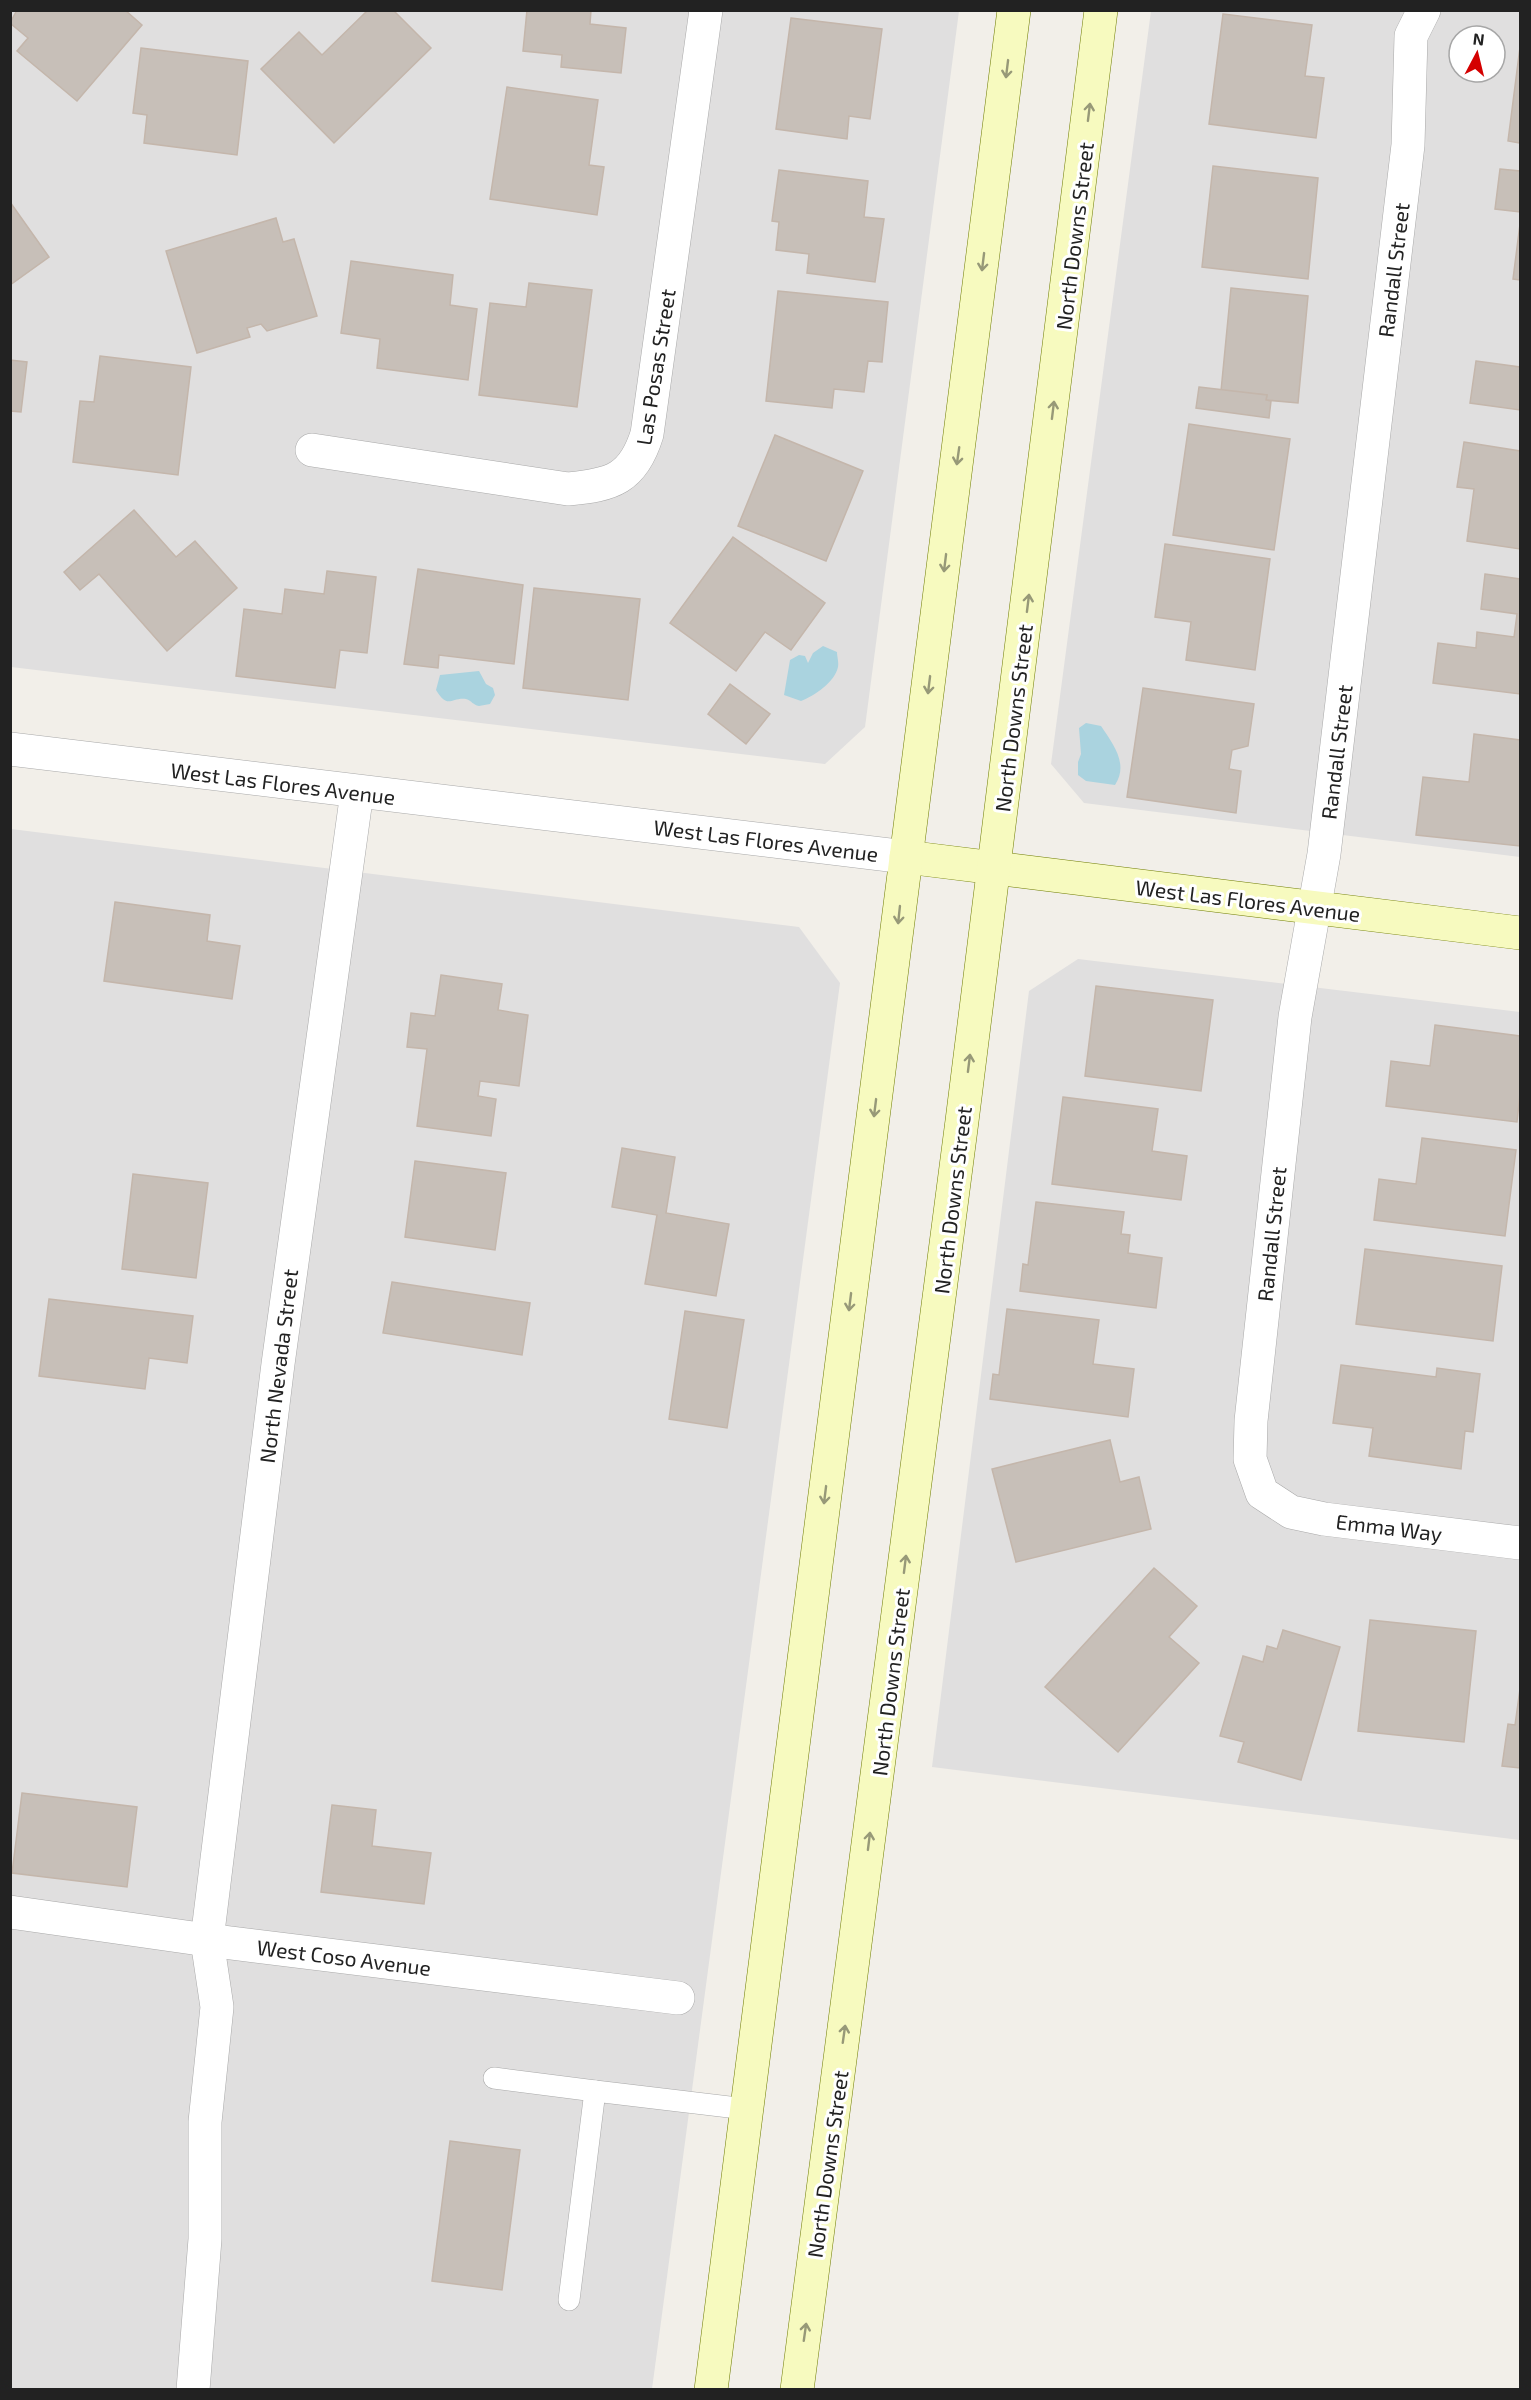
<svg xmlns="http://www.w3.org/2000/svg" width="1531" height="2400" viewBox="0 0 1531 2400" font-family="'Exo 2',sans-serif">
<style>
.residential{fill:#e0dfdf;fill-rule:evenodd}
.water{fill:#aad3df}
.building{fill:#c7bfb8;stroke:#c4b6ab;stroke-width:1.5}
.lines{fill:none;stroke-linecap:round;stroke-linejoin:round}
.service-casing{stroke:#a9a9a9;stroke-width:22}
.minor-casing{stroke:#a9a9a9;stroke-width:34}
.tertiary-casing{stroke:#a9a9a9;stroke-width:34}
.secondary-casing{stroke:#707d05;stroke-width:34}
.service{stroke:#fff;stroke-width:21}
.minor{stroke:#fff;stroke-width:33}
.tertiary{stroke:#fff;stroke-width:33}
.secondary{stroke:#f7fabf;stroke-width:33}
.oneway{stroke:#979978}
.labels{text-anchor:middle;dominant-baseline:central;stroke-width:6;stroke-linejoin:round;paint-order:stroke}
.street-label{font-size:21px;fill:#222;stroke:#fff}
</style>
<rect width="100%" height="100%" fill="#f2efe9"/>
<g class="residential">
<path d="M11 11H959L865 727 825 764 11 667Z"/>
<path d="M1151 11H1520V857L1084 803 1051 764ZM1459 36H1495V72H1459Z"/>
<path d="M11 829 799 927 840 983 652 2389 11 2390Z"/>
<path d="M1078 959 1520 1012V1840L932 1767 1029 991Z"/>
</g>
<g class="water">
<path d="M823 646 837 652C837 656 839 663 838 667 835 682 814 696 801 701L784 695 790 660 799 655 805 656 808 663 813 653Z"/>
<path d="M479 671 486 684 493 688 495 695 490 704 479 706C473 705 472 701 466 699 451 697 448 710 436 690L440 675Z"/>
<path d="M1086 723 1101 726C1113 744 1129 764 1115 785L1086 781 1078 775V762L1081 754 1079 728Z"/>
</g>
<g class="building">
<path d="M17 10H125L142 25 77 101 17 51 28 38 10 23Z"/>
<path d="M368 10H393L431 48 334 143 261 69 299 32 322 55Z"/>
<path d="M527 10H591L590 24 626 28 621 73 561 67 562 55 523 51Z"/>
<path d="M1223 14 1312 25 1305 76 1324 78 1316 138 1209 124Z"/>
<path d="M791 18 882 29 870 119 849 116 847 139 776 129Z"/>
<path d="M1520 47V143L1508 141Z"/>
<path d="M141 48 248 61 237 155 144 143 147 115 133 113Z"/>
<path d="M507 87 598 100 589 165 604 167 597 215 490 199Z"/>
<path d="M1213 166 1318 178 1308 279 1202 267Z"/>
<path d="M1500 169 1520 171V212L1495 209Z"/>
<path d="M779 170 868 181 864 217 884 219 875 282 807 273 809 254 776 250 779 222 772 221Z"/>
<path d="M10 202 49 257 10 285Z"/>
<path d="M276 218 283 242 294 239 317 316 267 331 261 324 247 328 250 337 197 353 166 251Z"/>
<path d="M1520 224V280L1513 279Z"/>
<path d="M351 261 453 275 450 305 477 309 468 380 377 368 380 339 341 333Z"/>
<path d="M529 283 592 290 577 407 479 395 490 303 526 307Z"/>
<path d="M1231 288 1308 296 1298 403 1266 400 1267 395 1221 391Z"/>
<path d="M778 291 888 302 882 362 868 361 864 392 834 389 832 408 766 401Z"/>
<path d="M100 356 191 367 178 475 73 462 80 401 94 402Z"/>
<path d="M10 360 27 362 21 412 10 411Z"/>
<path d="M1476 361 1520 367V410L1470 403Z"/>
<path d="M1199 387 1267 395 1266 400 1271 401 1269 418 1196 408Z"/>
<path d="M1189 424 1290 439 1274 550 1173 535Z"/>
<path d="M775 435 863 471 826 561 738 526Z"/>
<path d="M1464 442 1520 451V549L1467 541 1474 489 1457 487Z"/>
<path d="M134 510 176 557 195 541 237 588 167 651 99 574 80 590 64 572Z"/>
<path d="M733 537 825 603 791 650 765 632 736 671 670 623Z"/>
<path d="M1165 544 1270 559 1255 670 1186 660 1191 622 1155 617Z"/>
<path d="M418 569 523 585 514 664 439 655 438 668 404 664Z"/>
<path d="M327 571 376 577 367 653 340 650 335 688 236 676 244 609 282 614 285 589 324 594Z"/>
<path d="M1485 574 1520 579V694L1433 683 1438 643 1476 648 1477 632 1514 637 1517 614 1481 609Z"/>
<path d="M534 588 640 599 628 700 523 688Z"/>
<path d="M730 684 770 714 746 744 708 714Z"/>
<path d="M1143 688 1254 704 1248 746 1232 750 1229 769 1241 771 1236 813 1127 797Z"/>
<path d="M1474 734 1520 740V846L1416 835 1423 777 1469 782Z"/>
<path d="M115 902 210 915 207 941 240 946 232 999 104 981Z"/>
<path d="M441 975 502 984 498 1010 528 1015 519 1086 480 1081 478 1096 496 1099 491 1136 417 1126 427 1049 407 1047 411 1013 435 1016Z"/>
<path d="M1096 986 1213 1000 1201 1091 1085 1076Z"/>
<path d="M1435 1025 1520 1036V1094L1517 1122 1386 1106 1391 1061 1430 1066Z"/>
<path d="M1063 1097 1158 1109 1152 1151 1187 1156 1181 1200 1052 1184Z"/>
<path d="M1422 1138 1516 1150 1505 1236 1374 1220 1379 1179 1416 1184Z"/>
<path d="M622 1148 675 1157 666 1213 729 1224 716 1296 645 1284 657 1215 612 1207Z"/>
<path d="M415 1161 506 1173 495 1250 405 1237Z"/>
<path d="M133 1174 208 1183 196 1278 122 1269Z"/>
<path d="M1036 1202 1124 1212 1121 1234 1130 1235 1128 1253 1162 1258 1156 1308 1020 1291 1023 1264 1028 1265Z"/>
<path d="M1365 1249 1502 1266 1493 1341 1356 1324Z"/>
<path d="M392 1282 530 1303 522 1355 383 1333Z"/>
<path d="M49 1299 193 1316 187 1363 149 1358 145 1389 39 1376Z"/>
<path d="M1007 1309 1099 1320 1093 1364 1134 1369 1128 1417 990 1399 993 1374 999 1375Z"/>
<path d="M685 1311 744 1320 727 1428 669 1419Z"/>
<path d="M1341 1365 1436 1377 1437 1368 1480 1374 1473 1432 1465 1431 1461 1469 1369 1456 1373 1428 1333 1423Z"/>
<path d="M1110 1440 1120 1482 1139 1477 1151 1529 1016 1562 992 1469Z"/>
<path d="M1154 1568 1197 1606 1169 1637 1199 1663 1118 1752 1045 1687Z"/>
<path d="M1370 1620 1476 1631 1464 1742 1358 1731Z"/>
<path d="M1283 1630 1340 1647 1301 1780 1238 1762 1244 1742 1220 1736 1243 1656 1263 1662 1267 1646 1277 1649Z"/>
<path d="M1520 1689V1768L1502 1766 1508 1724 1515 1725Z"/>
<path d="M22 1793 137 1807 127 1887 12 1873Z"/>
<path d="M332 1805 376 1810 372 1846 431 1853 424 1904 321 1892Z"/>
<path d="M450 2141 520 2150 502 2290 432 2281Z"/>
</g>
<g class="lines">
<g class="service-casing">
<g id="service">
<path d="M494 2078 595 2091"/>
<path d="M569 2300 595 2091 746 2109"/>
</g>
</g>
<g class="minor-casing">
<g id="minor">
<path d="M1424 10 1411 36 1408 145 1324 854 1295 1017 1251 1421 1250 1459 1262 1493 1291 1512 1324 1519 1520 1543"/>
<path d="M312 450 568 489C612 485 633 479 647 434L706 10"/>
<path d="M10 1912 207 1940 678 1998"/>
<path d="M193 2390 205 2239V2122L217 2007 207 1940 278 1364 357 792"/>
</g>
</g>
<g class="tertiary-casing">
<path id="tertiary" d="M10 749 906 857"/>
</g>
<g class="secondary-casing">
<g id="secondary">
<path d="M906 857 1520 933"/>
<path d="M711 2390 1014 10"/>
<path d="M797 2390 962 1121 1101 10"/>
</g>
</g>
<use href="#service" class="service"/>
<use href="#minor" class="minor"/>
<use href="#tertiary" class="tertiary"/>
<use href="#secondary" class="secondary"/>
</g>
<defs><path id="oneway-shaft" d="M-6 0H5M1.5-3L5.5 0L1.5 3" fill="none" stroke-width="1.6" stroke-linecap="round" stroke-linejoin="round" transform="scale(1.5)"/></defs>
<g class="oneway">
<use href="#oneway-shaft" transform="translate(1007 69) rotate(97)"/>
<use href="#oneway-shaft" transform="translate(1089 112) rotate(-83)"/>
<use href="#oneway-shaft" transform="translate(983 262) rotate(97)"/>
<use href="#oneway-shaft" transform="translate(1053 410) rotate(-83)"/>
<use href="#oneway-shaft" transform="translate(958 456) rotate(98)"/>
<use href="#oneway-shaft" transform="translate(945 563) rotate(97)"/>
<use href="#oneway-shaft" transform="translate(1028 603) rotate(-83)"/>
<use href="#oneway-shaft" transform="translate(929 685) rotate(97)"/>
<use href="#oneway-shaft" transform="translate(899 915) rotate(96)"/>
<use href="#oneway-shaft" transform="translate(969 1063) rotate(-83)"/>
<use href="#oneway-shaft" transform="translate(875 1108) rotate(97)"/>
<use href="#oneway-shaft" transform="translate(850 1302) rotate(97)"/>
<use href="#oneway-shaft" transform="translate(825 1495) rotate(97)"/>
<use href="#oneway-shaft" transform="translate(905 1564) rotate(-83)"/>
<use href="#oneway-shaft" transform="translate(869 1841) rotate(-83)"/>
<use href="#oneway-shaft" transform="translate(844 2034) rotate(-82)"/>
<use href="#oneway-shaft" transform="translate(805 2332) rotate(-82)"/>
</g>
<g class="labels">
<g class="street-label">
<text transform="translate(1074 236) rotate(-83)">North Downs Street</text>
<text transform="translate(1393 270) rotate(-83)">Randall Street</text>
<text transform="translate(655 367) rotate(-81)">Las Posas Street</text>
<text transform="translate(1013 718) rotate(-83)">North Downs Street</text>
<text transform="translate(1336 752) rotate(-83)">Randall Street</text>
<text transform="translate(283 783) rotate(7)">West Las Flores Avenue</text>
<text transform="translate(766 840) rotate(7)">West Las Flores Avenue</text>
<text transform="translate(1248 900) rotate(7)">West Las Flores Avenue</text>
<text transform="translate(952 1200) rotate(-83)">North Downs Street</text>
<text transform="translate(1271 1234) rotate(-84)">Randall Street</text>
<text transform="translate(278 1366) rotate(-83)">North Nevada Street</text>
<text transform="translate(1389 1527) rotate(7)">Emma Way</text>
<text transform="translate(890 1682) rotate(-83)">North Downs Street</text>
<text transform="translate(344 1957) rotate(7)">West Coso Avenue</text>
<text transform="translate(827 2164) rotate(-82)">North Downs Street</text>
</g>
</g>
<rect width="1531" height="2400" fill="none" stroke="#222222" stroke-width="24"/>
<g transform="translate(1477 54) rotate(7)"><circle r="28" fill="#ffffff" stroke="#a7a7a7" stroke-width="1.5"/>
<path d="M0-4.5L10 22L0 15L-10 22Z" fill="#d40000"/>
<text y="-9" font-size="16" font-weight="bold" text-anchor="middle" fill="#222222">N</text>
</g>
</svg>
